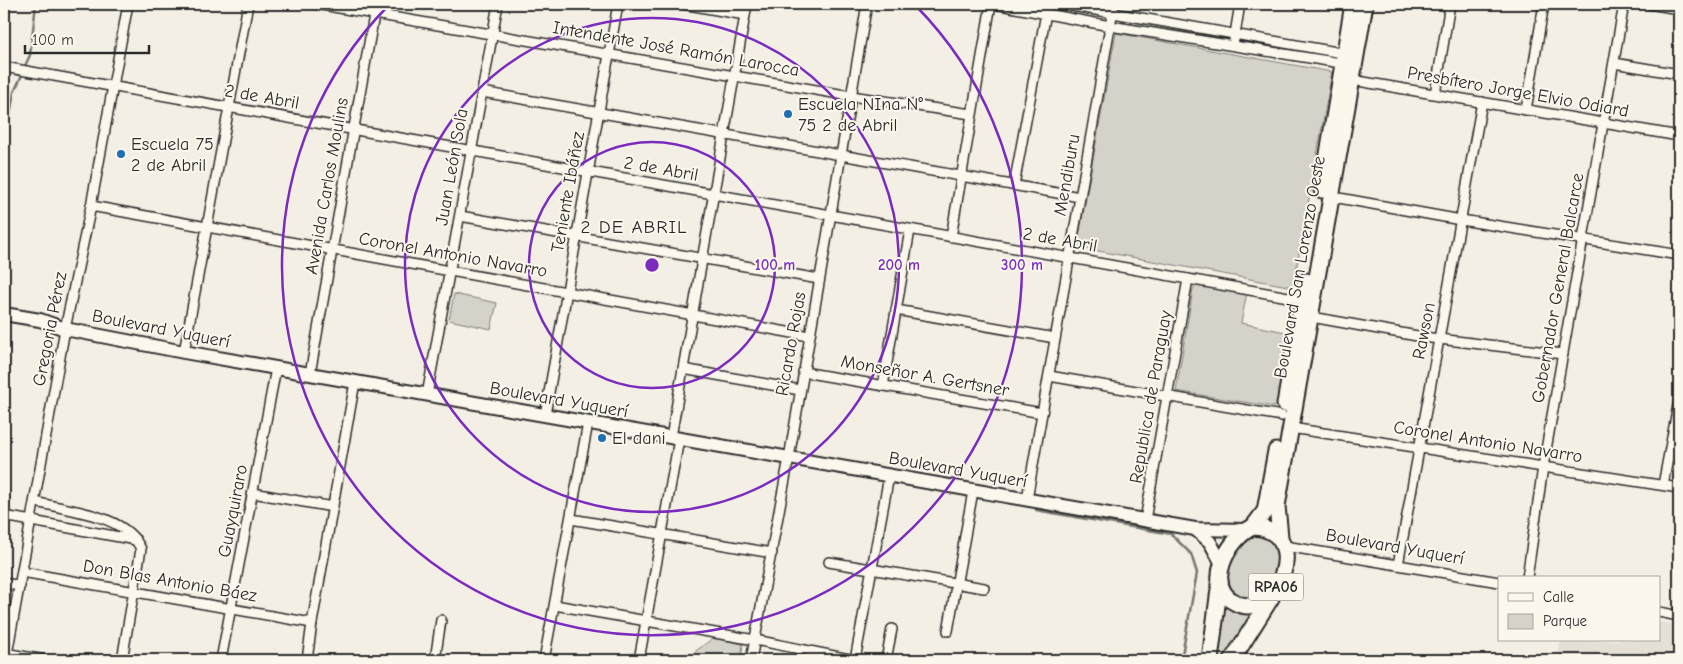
<svg xmlns="http://www.w3.org/2000/svg" width="1683" height="664" viewBox="0 0 1683 664" font-family="'Comic Neue',sans-serif">
<style>
.built{fill:#e4e0d6}
.green{fill:#d5d2c9;stroke:#807e7a}
.lines{fill:none;stroke-linecap:round;stroke-linejoin:round}
.stream{stroke:#787772;stroke-width:2.5}
.minor-casing{stroke:#2b2b2b;stroke-width:12}
.secondary-casing{stroke:#2b2b2b;stroke-width:16}
.primary-casing{stroke:#2b2b2b;stroke-width:19}
.minor{stroke:#fbf7ec;stroke-width:9}
.secondary{stroke:#fbf7ec;stroke-width:12}
.primary{stroke:#fbf7ec;stroke-width:15}
.ring{fill:none;stroke:#7b2cbf;stroke-width:2.5}
.poi-dot{fill:#1f6fb2;stroke:#fbf7ec;stroke-width:2}
.labels{text-anchor:middle;dominant-baseline:central;stroke-width:4;stroke-linejoin:round;paint-order:stroke}
.shield{fill:#fbf7ec;stroke:#696865;stroke-width:1}
.shield-label{font-size:16px;font-weight:bold;fill:#2b2b2b}
.street-label{font-size:18px;fill:#2b2b2b;stroke:#fbf7ec}
.poi-label{font-size:18px;fill:#2b2b2b;stroke:#fbf7ec;text-anchor:start}
.neighbourhood-label{font-size:19px;letter-spacing:1px;fill:#2b2b2b;stroke:#fbf7ec}
.centre{fill:#7b2cbf;stroke:#fbf7ec;stroke-width:2.5}
.ring-label{font-size:15px;text-anchor:middle;font-weight:bold;fill:#7b2cbf;stroke:#fbf7ec;stroke-width:4;stroke-linejoin:round;paint-order:stroke}
</style>
<rect width="100%" height="100%" fill="#f3efe4"/>
<filter id="ink" filterUnits="userSpaceOnUse"><feTurbulence type="fractalNoise" baseFrequency=".02" numOctaves="2"/><feDisplacementMap in="SourceGraphic" scale="10" xChannelSelector="R" yChannelSelector="G"/><feConvolveMatrix kernelMatrix="1 2 1 2 8 2 1 2 1" color-interpolation-filters="sRGB"/></filter>
<g filter="url(#ink)">
<path class="built" d="M1659 622 1679 625 1677 660H1558L1560 640H1659Z"/>
<g class="green">
<path d="M1116 33 1332 72 1293 287 1077 247Z"/>
<path d="M1199 283 1247 292 1241 323 1290 333 1277 405 1274 407 1176 391 1193 289Z"/>
<path d="M454 294 497 303 491 329 449 320Z"/>
<path d="M1259 533 1272 537 1283 551 1270 589 1246 601 1231 597 1225 571 1233 552 1246 536Z"/>
<path d="M1220 599 1256 610 1226 660H1213Z"/>
<path d="M713 638 743 644 741 660H684Z"/>
</g>
<g class="lines">
<g class="stream">
<path d="M25 66 30 55 36 4"/>
<path d="M4 149 14 92 22 75"/>
<path d="M1036 510 1171 534 1191 554 1197 573 1181 660"/>
</g>
<g class="minor-casing">
<g id="minor">
<path d="M316 4 851 96 971 114"/>
<path d="M683 4 745 15"/>
<path d="M995 4 1110 26 1347 64"/>
<path d="M1061 4 1348 54"/>
<path d="M1649 4 1679 9"/>
<path d="M1234 40 1240 4"/>
<path d="M1614 63 1679 74"/>
<path d="M4 67 1305 300"/>
<path d="M1352 80 1679 136"/>
<path d="M482 92 1080 197"/>
<path d="M1435 94 1450 4"/>
<path d="M1526 110 1544 4"/>
<path d="M1014 185 1046 13"/>
<path d="M1328 196 1461 220 1679 255"/>
<path d="M91 206 809 336"/>
<path d="M460 216 819 279"/>
<path d="M951 237 991 4"/>
<path d="M896 310 1055 338"/>
<path d="M1306 316 1423 337 1563 354"/>
<path d="M184 352 248 4"/>
<path d="M683 369 800 390"/>
<path d="M803 372 1042 413"/>
<path d="M310 374 376 4"/>
<path d="M1049 376 1282 416"/>
<path d="M883 386 910 230"/>
<path d="M427 395 498 4"/>
<path d="M545 415 618 4"/>
<path d="M1291 428 1679 488"/>
<path d="M671 437 747 4"/>
<path d="M1663 485 1679 400"/>
<path d="M253 493 333 507"/>
<path d="M1027 499 1114 4"/>
<path d="M36 502C70 511 125 514 141 549L122 660"/>
<path d="M4 516 136 540"/>
<path d="M571 519 772 553"/>
<path d="M1145 520 1188 279"/>
<path d="M1285 546 1499 582"/>
<path d="M829 562 984 588"/>
<path d="M1398 565 1482 102"/>
<path d="M22 572 312 623"/>
<path d="M1527 578 1543 467 1624 4"/>
<path d="M4 583 20 586"/>
<path d="M555 605 755 640 854 660"/>
<path d="M1659 612 1679 616"/>
<path d="M948 631 973 491"/>
<path d="M4 653 45 660"/>
<path d="M6 660 65 329 91 206 128 4"/>
<path d="M221 660 276 368"/>
<path d="M307 660 312 623 355 382"/>
<path d="M435 660 441 620"/>
<path d="M544 660 588 423"/>
<path d="M639 660 679 439"/>
<path d="M751 660 789 458 867 4"/>
<path d="M855 660 889 476"/>
<path d="M886 660 892 629"/>
</g>
</g>
<g class="secondary-casing">
<g id="secondary">
<path d="M4 314 40 320 65 329 184 352 1195 529 1247 530"/>
<path d="M1195 529 1210 542 1222 564"/>
</g>
</g>
<g class="primary-casing">
<g id="primary">
<path d="M1322 190 1353 4"/>
<path d="M1285 404 1306 281"/>
<path d="M1253 527 1265 511 1276 451"/>
<path d="M1253 527C1314 530 1277 623 1236 603 1202 587 1228 538 1253 527Z"/>
<path d="M1280 537 1277 506 1365 4"/>
<path d="M1210 660 1220 581"/>
<path d="M1232 660 1271 598"/>
</g>
</g>
<use href="#minor" class="minor"/>
<use href="#secondary" class="secondary"/>
<use href="#primary" class="primary"/>
</g>
</g>
<g class="ring">
<circle cx="652" cy="265" r="123"/>
<circle cx="652" cy="265" r="247"/>
<path d="M916 6A370 370 0 1 1 388 6"/>
</g>
<g class="poi-dot">
<circle cx="788" cy="114" r="5"/>
<circle cx="121" cy="154" r="5"/>
<circle cx="602" cy="438" r="5"/>
</g>
<g class="labels">
<rect class="shield" x="1248.5" y="573.5" width="55" height="27" rx="4"/>
<g class="shield-label">
<text x="1276" y="587">RPA06</text>
</g>
<g class="street-label">
<text transform="translate(676 49) rotate(10)">Intendente José Ramón Larocca</text>
<text transform="translate(1518 92) rotate(10)">Presbítero Jorge Elvio Odiard</text>
<text transform="translate(262 97) rotate(10)">2 de Abril</text>
<text transform="translate(452 167) rotate(-80)">Juan León Sola</text>
<text transform="translate(661 169) rotate(10)">2 de Abril</text>
<text transform="translate(1067 175) rotate(-80)">Mendiburu</text>
<text transform="translate(327 186) rotate(-80)">Avenida Carlos Moulins</text>
<text transform="translate(568 192) rotate(-80)">Teniente Ibáñez</text>
<text transform="translate(1060 240) rotate(10)">2 de Abril</text>
<text transform="translate(453 255) rotate(10)">Coronel Antonio Navarro</text>
<text transform="translate(1300 267) rotate(-80)">Boulevard San Lorenzo Oeste</text>
<text transform="translate(1558 288) rotate(-80)">Gobernador General Balcarce</text>
<text transform="translate(50 329) rotate(-79)">Gregoria Pérez</text>
<text transform="translate(161 329) rotate(11)">Boulevard Yuquerí</text>
<text transform="translate(1424 331) rotate(-79)">Rawson</text>
<text transform="translate(791 344) rotate(-80)">Ricardo Rojas</text>
<text transform="translate(925 376) rotate(10)">Monseñor A. Gertsner</text>
<text transform="translate(1151 397) rotate(-80)">Republica de Paraguay</text>
<text transform="translate(559 400) rotate(10)">Boulevard Yuquerí</text>
<text transform="translate(1488 442) rotate(9)">Coronel Antonio Navarro</text>
<text transform="translate(958 470) rotate(10)">Boulevard Yuquerí</text>
<text transform="translate(233 511) rotate(-79)">Guayquiraro</text>
<text transform="translate(1395 547) rotate(10)">Boulevard Yuquerí</text>
<text transform="translate(170 581) rotate(10)">Don Blas Antonio Báez</text>
</g>
<g class="poi-label">
<text x="798" y="104">Escuela NIna N°<tspan x="798" dy="21">75 2 de Abril</tspan></text>
<text x="131" y="144">Escuela 75<tspan x="131" dy="21">2 de Abril</tspan></text>
<text x="612" y="438">El dani</text>
</g>
<g class="neighbourhood-label">
<text x="634" y="227">2 DE ABRIL</text>
</g>
</g>
<circle cx="652" cy="265" r="8" class="centre"/>
<g class="ring-label">
<text x="775" y="270">100 m</text>
<text x="899" y="270">200 m</text>
<text x="1022" y="270">300 m</text>
</g>
<rect width="1683" height="664" fill="none" stroke="#fbf7ec" stroke-width="20"/>
<rect x="10" y="10" width="1663" height="644" fill="none" stroke="#2b2b2b" stroke-width="2" filter="url(#ink)"/>
<rect x="1498" y="576" width="162" height="65" fill="#fbf7ec" stroke="#a8a59f"/>
<rect x="1508" y="593" width="25" height="8" fill="#fbf7ec" stroke="#a8a59f"/>
<text x="1543" y="602" font-size="15" fill="#2b2b2b">Calle</text>
<rect x="1508" y="614" width="25" height="15" fill="#d5d2c9" stroke="#a8a59f"/>
<text x="1543" y="626" font-size="15" fill="#2b2b2b">Parque</text>
<path d="M25 45v8h124v-8" fill="none" stroke="#2b2b2b" stroke-width="2.5"/>
<text x="32" y="45" font-size="15" fill="#2b2b2b" stroke="#fbf7ec" stroke-width="4" paint-order="stroke">100 m</text>
</svg>
